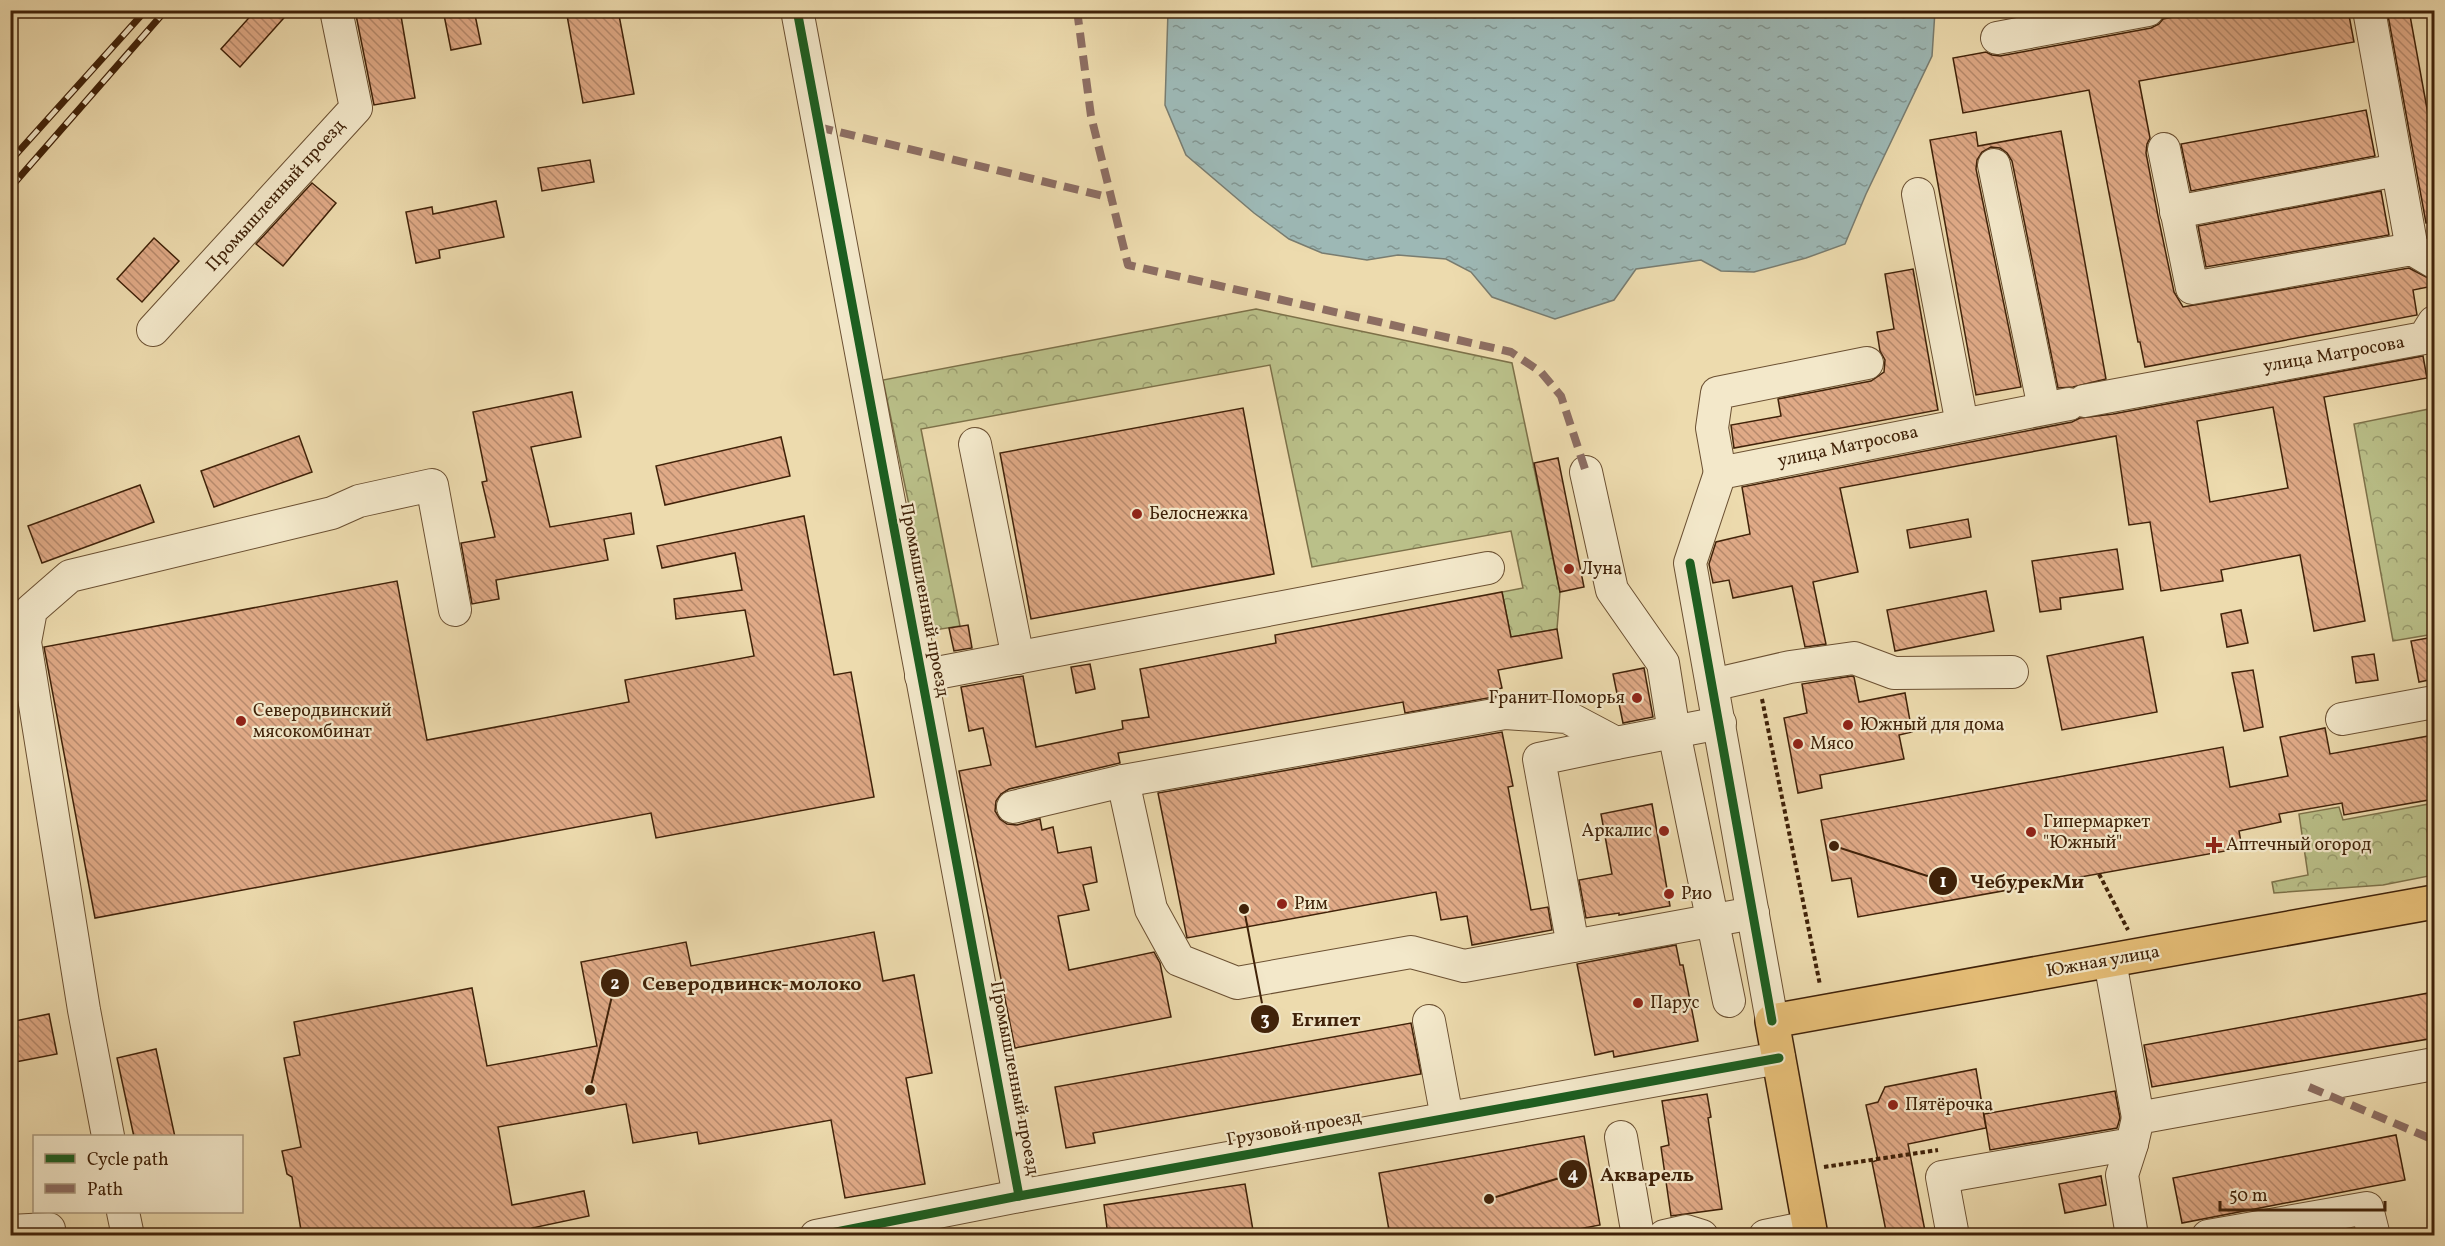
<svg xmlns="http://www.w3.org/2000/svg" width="2445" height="1246" viewBox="0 0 2445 1246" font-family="Vollkorn,serif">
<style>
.forest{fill:url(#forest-crowns);stroke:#7d7149;stroke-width:1.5}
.water{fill:url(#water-ripples);stroke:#787c70;stroke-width:1.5}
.building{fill:url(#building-back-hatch);stroke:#402209;stroke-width:1.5;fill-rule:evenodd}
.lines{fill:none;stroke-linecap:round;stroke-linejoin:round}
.minor-casing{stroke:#6b5032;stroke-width:34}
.major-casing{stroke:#402209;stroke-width:36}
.path{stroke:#402209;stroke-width:4;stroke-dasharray:4.5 3;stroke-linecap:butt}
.minor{stroke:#f3e8ca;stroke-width:32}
.major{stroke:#e6be77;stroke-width:33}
.rail-casing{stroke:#402209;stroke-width:7}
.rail{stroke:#f3e8ca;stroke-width:4.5;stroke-dasharray:14;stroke-linecap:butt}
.quiet{stroke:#8d6e63;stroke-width:8;stroke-dasharray:15 8;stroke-linecap:butt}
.cycleway-casing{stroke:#f3e8ca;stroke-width:13}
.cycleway{stroke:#1b5e20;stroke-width:9}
.poi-dot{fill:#8f2418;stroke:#f3e8ca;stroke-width:2}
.labels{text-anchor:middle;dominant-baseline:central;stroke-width:4.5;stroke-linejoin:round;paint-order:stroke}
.street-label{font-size:18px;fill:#402209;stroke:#f3e8ca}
.poi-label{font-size:18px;fill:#402209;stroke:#f3e8ca;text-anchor:start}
.leader{fill:none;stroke:#402209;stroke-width:2}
.callout-dot{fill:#402209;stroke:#f3e8ca;stroke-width:2}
.mark-label{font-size:18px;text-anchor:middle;font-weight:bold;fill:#fff}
.callout-label{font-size:20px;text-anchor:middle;font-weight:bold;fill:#402209;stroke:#f3e8ca;stroke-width:4.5;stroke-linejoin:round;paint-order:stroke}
</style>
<defs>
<pattern id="forest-crowns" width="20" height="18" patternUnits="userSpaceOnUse" patternTransform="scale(1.5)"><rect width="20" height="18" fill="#bac089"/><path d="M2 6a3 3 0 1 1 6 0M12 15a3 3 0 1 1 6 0" fill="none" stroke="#999c6e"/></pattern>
<pattern id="water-ripples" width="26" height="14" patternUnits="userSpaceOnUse" patternTransform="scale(1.5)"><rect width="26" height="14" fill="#9db8b5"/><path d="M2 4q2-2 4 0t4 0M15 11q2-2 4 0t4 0" fill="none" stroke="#819591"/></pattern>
<pattern id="building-back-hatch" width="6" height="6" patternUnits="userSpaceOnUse" patternTransform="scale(1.5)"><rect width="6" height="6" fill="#e0aa87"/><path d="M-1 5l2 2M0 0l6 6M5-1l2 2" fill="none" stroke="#b78a6d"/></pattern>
</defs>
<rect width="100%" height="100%" fill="#eddbae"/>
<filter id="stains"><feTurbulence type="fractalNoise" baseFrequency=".00333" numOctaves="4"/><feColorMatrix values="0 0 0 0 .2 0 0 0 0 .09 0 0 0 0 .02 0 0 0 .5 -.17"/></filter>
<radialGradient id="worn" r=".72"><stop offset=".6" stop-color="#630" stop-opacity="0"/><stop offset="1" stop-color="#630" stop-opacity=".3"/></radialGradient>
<g class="forest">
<path d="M1256 309 1512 363 1560 592 1557 629 1511 637 1502 592 1523 588 1511 531 1312 567 1270 365 921 429 960 626 935 630 883 380Z"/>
<path d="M2434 408V441L2428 442 2434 485V634L2393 641 2354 424Z"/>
<path d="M2434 803V875L2383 885 2274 893 2272 882 2308 875 2299 814 2339 807 2343 820Z"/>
</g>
<path class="water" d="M1168 11V10L1935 11 1932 56 1866 194 1845 244 1806 258 1754 272 1721 271 1701 260 1636 269 1614 300 1555 319 1492 297 1471 272 1446 259 1398 255 1367 260 1322 253 1289 239 1254 213 1186 155 1165 105Z"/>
<g class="building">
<path d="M256 10H291L240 67 221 49Z"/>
<path d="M355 10H400L415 98 374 105Z"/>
<path d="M443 10H474L481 44 451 50Z"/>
<path d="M566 10H618L634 94 583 103Z"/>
<path d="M2209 10H2348L2354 42 2139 81 2150 138 2147 144 2146 153 2158 216 2174 292 2183 307 2409 268 2432 280 2433 286 2413 290 2417 315 2145 367 2140 342H2138L2089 90 1963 113 1953 58 1986 52 1992 55 2000 56 2151 28 2159 24 2163 19Z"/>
<path d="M2387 10H2409L2434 147V222L2426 223Z"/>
<path d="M2366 110 2375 156 2191 191 2181 144Z"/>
<path d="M2061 131 2106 379 2073 387 2058 388 2012 161 2007 153 2000 148 1991 147 1982 152 1977 160 1976 169 2021 387 1976 395 1930 140 1976 132 1978 146Z"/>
<path d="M590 160 594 182 542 191 538 168Z"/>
<path d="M312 183 336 203 283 266 256 244Z"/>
<path d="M2381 191 2389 235 2206 267 2198 226Z"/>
<path d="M496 201 504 237 439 250 440 258 416 263 406 212 432 207 433 214Z"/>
<path d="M154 238 179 261 142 302 117 279Z"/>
<path d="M1913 269 1938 410 1734 448 1731 425 1781 416 1778 399 1871 381 1884 372 1885 360 1880 351 1877 332 1894 329 1885 274Z"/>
<path d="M2423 356 2427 378 2324 397 2365 621 2314 631 2300 555 2221 570 2223 581 2161 591 2150 522 2129 525 2116 436 1840 488 1858 572 1813 582 1826 644 1805 647 1792 586 1733 598 1729 580 1713 583 1709 564 1716 542 1750 534 1742 487 2072 422 2080 418 2113 414ZM2273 407 2288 488 2210 502 2197 421Z"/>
<path d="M572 392 581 437 531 447 550 527 631 513 634 534 604 539 608 560 496 580 499 599 472 604 461 543 495 537 482 482 487 481 473 412Z"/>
<path d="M1243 408 1274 574 1031 619 1000 453Z"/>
<path d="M299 436 312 472 214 507 201 471Z"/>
<path d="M781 437 790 476 665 505 656 466Z"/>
<path d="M1558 458 1584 587 1560 592 1534 463Z"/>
<path d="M140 485 154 522 42 563 28 526Z"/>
<path d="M804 516 834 675 851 672 874 797 656 838 651 813 95 918 44 647 397 581 427 740 629 702 625 680 754 656 745 610 676 619 674 599 742 590 735 553 662 568 657 546Z"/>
<path d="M1968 519 1971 537 1910 548 1907 530Z"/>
<path d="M2117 549 2123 589 2060 598 2061 609 2040 612 2032 561Z"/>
<path d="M1986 591 1994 631 1895 651 1887 610Z"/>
<path d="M1502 592 1511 637 1557 629 1562 658 1498 670 1502 688 1498 689 1499 696 1405 713 1403 702 1118 753 1120 763 1009 789 1001 794 996 801 995 811 1000 819 1007 824 1017 825 1040 819 1042 830 1053 827 1058 853 1091 847 1097 882 1083 885 1089 910 1058 916 1069 970 1154 952 1160 963 1171 1017 1015 1048 959 771 991 765 983 728 969 731 961 687 1023 676 1036 747 1123 729 1122 721 1149 717 1140 669 1276 643 1275 635Z"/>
<path d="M2241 610 2248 643 2227 647 2221 614Z"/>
<path d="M968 625 972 648 954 651 949 628Z"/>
<path d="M2143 637 2157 712 2062 730 2047 656Z"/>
<path d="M2434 637V679L2419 682 2411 641Z"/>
<path d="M2374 654 2378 680 2356 683 2352 657Z"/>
<path d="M1090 664 1095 689 1076 693 1071 667Z"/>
<path d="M1644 668 1653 717 1623 723 1613 674Z"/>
<path d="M2253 670 2263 727 2244 731 2232 673Z"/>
<path d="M1852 676 1854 677 1859 702 1905 693 1912 732 1899 735 1904 759 1820 775 1822 788 1798 793 1784 718 1807 713 1802 684Z"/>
<path d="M2325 728 2330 754 2434 735V799L2344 815 2342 803 2279 814 2281 822 2239 831 2242 848 1858 917 1851 878 1832 881 1821 820 2223 747 2230 787 2288 776 2280 737Z"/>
<path d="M1502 732 1513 786 1508 787 1531 910 1548 907 1552 930 1472 945 1467 916 1441 920 1436 892 1187 938 1158 793Z"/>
<path d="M1652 804 1670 906 1619 915V913L1586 918 1579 880 1612 874 1601 814Z"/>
<path d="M874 932 883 981 914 975 932 1073 906 1078 925 1184 845 1198 831 1120 699 1144 697 1132 633 1143 626 1104 498 1127 512 1205 584 1191 589 1216 532 1228 533 1236H302L292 1177 287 1174 282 1151 301 1147 284 1058 300 1055 294 1022 472 988 487 1066 597 1046 581 962 686 942 691 966Z"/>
<path d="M1676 945 1680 965H1683L1698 1041 1614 1057 1613 1051 1595 1055 1577 964Z"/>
<path d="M2434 992V1038L2152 1087 2144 1045Z"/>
<path d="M49 1014 57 1054 10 1063V1022Z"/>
<path d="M1411 1023 1421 1074 1093 1133 1095 1143 1066 1148 1055 1087Z"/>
<path d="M156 1049 175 1137H134L117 1058Z"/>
<path d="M1976 1069 1986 1128 1908 1144 1926 1236H1887L1872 1162 1878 1160 1866 1105 1878 1102 1885 1087Z"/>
<path d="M2115 1091 2120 1118 2117 1128 1990 1150 1984 1114Z"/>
<path d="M1707 1094 1711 1117 1708 1118 1722 1209 1671 1216 1661 1147 1669 1145 1662 1101Z"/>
<path d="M2396 1135 2405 1180 2182 1223 2173 1178Z"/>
<path d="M1584 1136 1600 1225 1543 1236H1390L1379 1173Z"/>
<path d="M2101 1176 2106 1205 2065 1213 2059 1184Z"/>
<path d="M1245 1184 1254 1236H1108L1104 1205Z"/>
</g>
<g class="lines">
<g class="minor-casing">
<g id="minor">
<path d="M797 10 1019 1196"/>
<path d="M2369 10 2412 249"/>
<path d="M1997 38 2148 10"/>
<path d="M2164 149 2192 288 2412 249 2434 262"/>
<path d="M1994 165 2044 408"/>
<path d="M1918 194 1962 424"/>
<path d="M2176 212 2397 170"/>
<path d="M153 330 356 108 336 10"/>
<path d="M2084 401 2424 338 2434 322"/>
<path d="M975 444 1018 658"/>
<path d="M1586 472 1612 590 1663 663 1674 732 1729 1001"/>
<path d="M1720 473 1712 428 1717 393 1867 363"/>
<path d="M921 676 1488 568"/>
<path d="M1712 685 1790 667 1854 658 1894 673 2012 672"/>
<path d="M2342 719 2434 702"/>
<path d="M1123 781 1151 909 1179 960 1237 983 1411 952 1464 966 1753 913"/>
<path d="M1013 807 1123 781 1505 713 1567 717 1616 743 1720 723"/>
<path d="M1573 946 1539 759 1616 743"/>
<path d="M2110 961 2138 1118"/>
<path d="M1429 1021 1447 1118"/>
<path d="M1772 1021 1690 563 1720 473 2069 404"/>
<path d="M108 1136 84 1010 25 642 31 610 70 576 332 513 359 501 432 485 455 610"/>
<path d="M1621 1137 1638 1236"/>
<path d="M2132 1144 2122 1175 2132 1236"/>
<path d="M123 1212 128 1236"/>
<path d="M10 1231 49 1229 50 1236"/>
<path d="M816 1236 1019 1196 1779 1058"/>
<path d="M1664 1236 1686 1231 1702 1236"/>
<path d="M1765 1236 1809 1227"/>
<path d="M1953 1236 1942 1177 2132 1144 2138 1118 2434 1064"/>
<path d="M2208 1236 2367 1208 2374 1236"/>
</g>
</g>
<g class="major-casing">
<path id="major" d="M1811 1236 1772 1021 2434 902"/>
</g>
<g class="path">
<path d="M1762 699 1820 985"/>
<path d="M2099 874 2128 930"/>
<path d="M1824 1167 1938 1150"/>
</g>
<use href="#minor" class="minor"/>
<use href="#major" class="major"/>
<g class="rail-casing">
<g id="rail">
<path d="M10 161 146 10"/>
<path d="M10 188 166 10"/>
</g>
</g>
<use href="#rail" class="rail"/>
<g class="quiet">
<path d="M1077 10 1091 116 1128 265 1511 352 1541 372 1561 396 1586 472"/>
<path d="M818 127 1112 198"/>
<path d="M2309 1087 2434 1140"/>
</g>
<g class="cycleway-casing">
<g id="cycleway">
<path d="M797 10 1019 1196"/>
<path d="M1690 563 1772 1021"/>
<path d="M816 1236 1019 1196 1779 1058"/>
</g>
</g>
<use href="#cycleway" class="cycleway"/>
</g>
<g class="poi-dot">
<circle cx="1137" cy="514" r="6"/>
<circle cx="1569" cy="569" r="6"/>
<circle cx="1637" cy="698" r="6"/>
<circle cx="241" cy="721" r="6"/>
<circle cx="1848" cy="725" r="6"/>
<circle cx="1798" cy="744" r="6"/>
<circle cx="1664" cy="831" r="6"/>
<circle cx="2031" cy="832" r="6"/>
<path d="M2211 836h6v6h6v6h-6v6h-6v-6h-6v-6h6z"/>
<circle cx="1669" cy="894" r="6"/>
<circle cx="1282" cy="904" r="6"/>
<circle cx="1638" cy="1003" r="6"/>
<circle cx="1893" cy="1105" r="6"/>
</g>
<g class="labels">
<g class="street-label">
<text transform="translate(276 196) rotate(-48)">Промышленный проезд</text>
<text transform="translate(2334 355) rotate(-10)">улица Матросова</text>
<text transform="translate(1848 447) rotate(-12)">улица Матросова</text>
<text transform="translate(924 600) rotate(79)">Промышленный проезд</text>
<text transform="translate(2103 962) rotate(-10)">Южная улица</text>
<text transform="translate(1014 1078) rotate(79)">Промышленный проезд</text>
<text transform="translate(1294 1129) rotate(-10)">Грузовой проезд</text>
</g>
<g class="poi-label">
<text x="1149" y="514">Белоснежка</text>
<text x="1581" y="569">Луна</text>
<text x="1625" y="698" text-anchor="end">Гранит Поморья</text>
<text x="253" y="711">Северодвинский<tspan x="253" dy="21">мясокомбинат</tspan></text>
<text x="1860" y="725">Южный для дома</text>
<text x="1810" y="744">Мясо</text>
<text x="2043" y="822">Гипермаркет<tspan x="2043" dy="21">"Южный"</tspan></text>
<text x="1652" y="831" text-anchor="end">Аркалис</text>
<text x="2226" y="845">Аптечный огород</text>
<text x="1681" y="894">Рио</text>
<text x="1294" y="904">Рим</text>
<text x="1650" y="1003">Парус</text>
<text x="1905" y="1105">Пятёрочка</text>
</g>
</g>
<path class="leader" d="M1834 846L1943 881M590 1090L615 983M1244 909L1265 1019M1489 1199L1573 1174"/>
<g class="callout-dot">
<circle cx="1834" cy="846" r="6"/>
<circle cx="590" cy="1090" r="6"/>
<circle cx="1244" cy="909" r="6"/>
<circle cx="1489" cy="1199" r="6"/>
<circle cx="1943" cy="881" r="15"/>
<circle cx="615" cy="983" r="15"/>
<circle cx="1265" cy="1019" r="15"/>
<circle cx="1573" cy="1174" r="15"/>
</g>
<g class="mark-label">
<text x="1943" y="887">1</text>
<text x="615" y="989">2</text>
<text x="1265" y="1025">3</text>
<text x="1573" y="1180">4</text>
</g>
<g class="callout-label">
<text x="2027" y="888">ЧебурекМи</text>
<text x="752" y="990">Северодвинск-молоко</text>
<text x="1326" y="1026">Египет</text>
<text x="1647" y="1181">Акварель</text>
</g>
<rect width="2445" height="1246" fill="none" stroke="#eddbae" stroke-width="36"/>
<rect x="12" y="12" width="2421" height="1222" fill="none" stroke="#402209" stroke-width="3"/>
<rect x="18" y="18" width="2409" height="1210" fill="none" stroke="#402209" stroke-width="1.5"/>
<rect x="33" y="1135" width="210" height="78" fill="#f3e8ca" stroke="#ab997d" stroke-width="1.5"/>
<rect x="45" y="1154" width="30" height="9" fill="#1b5e20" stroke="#ab997d" stroke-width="1.5"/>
<text x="87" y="1165" font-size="18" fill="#402209">Cycle path</text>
<rect x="45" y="1184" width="30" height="9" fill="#8d6e63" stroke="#ab997d" stroke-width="1.5"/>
<text x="87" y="1195" font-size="18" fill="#402209">Path</text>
<path d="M2220 1201v9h165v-9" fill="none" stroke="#402209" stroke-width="3"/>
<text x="2229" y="1201" font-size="18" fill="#402209" stroke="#f3e8ca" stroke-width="4.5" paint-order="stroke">50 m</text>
<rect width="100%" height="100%" filter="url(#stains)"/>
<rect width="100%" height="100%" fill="url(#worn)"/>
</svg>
